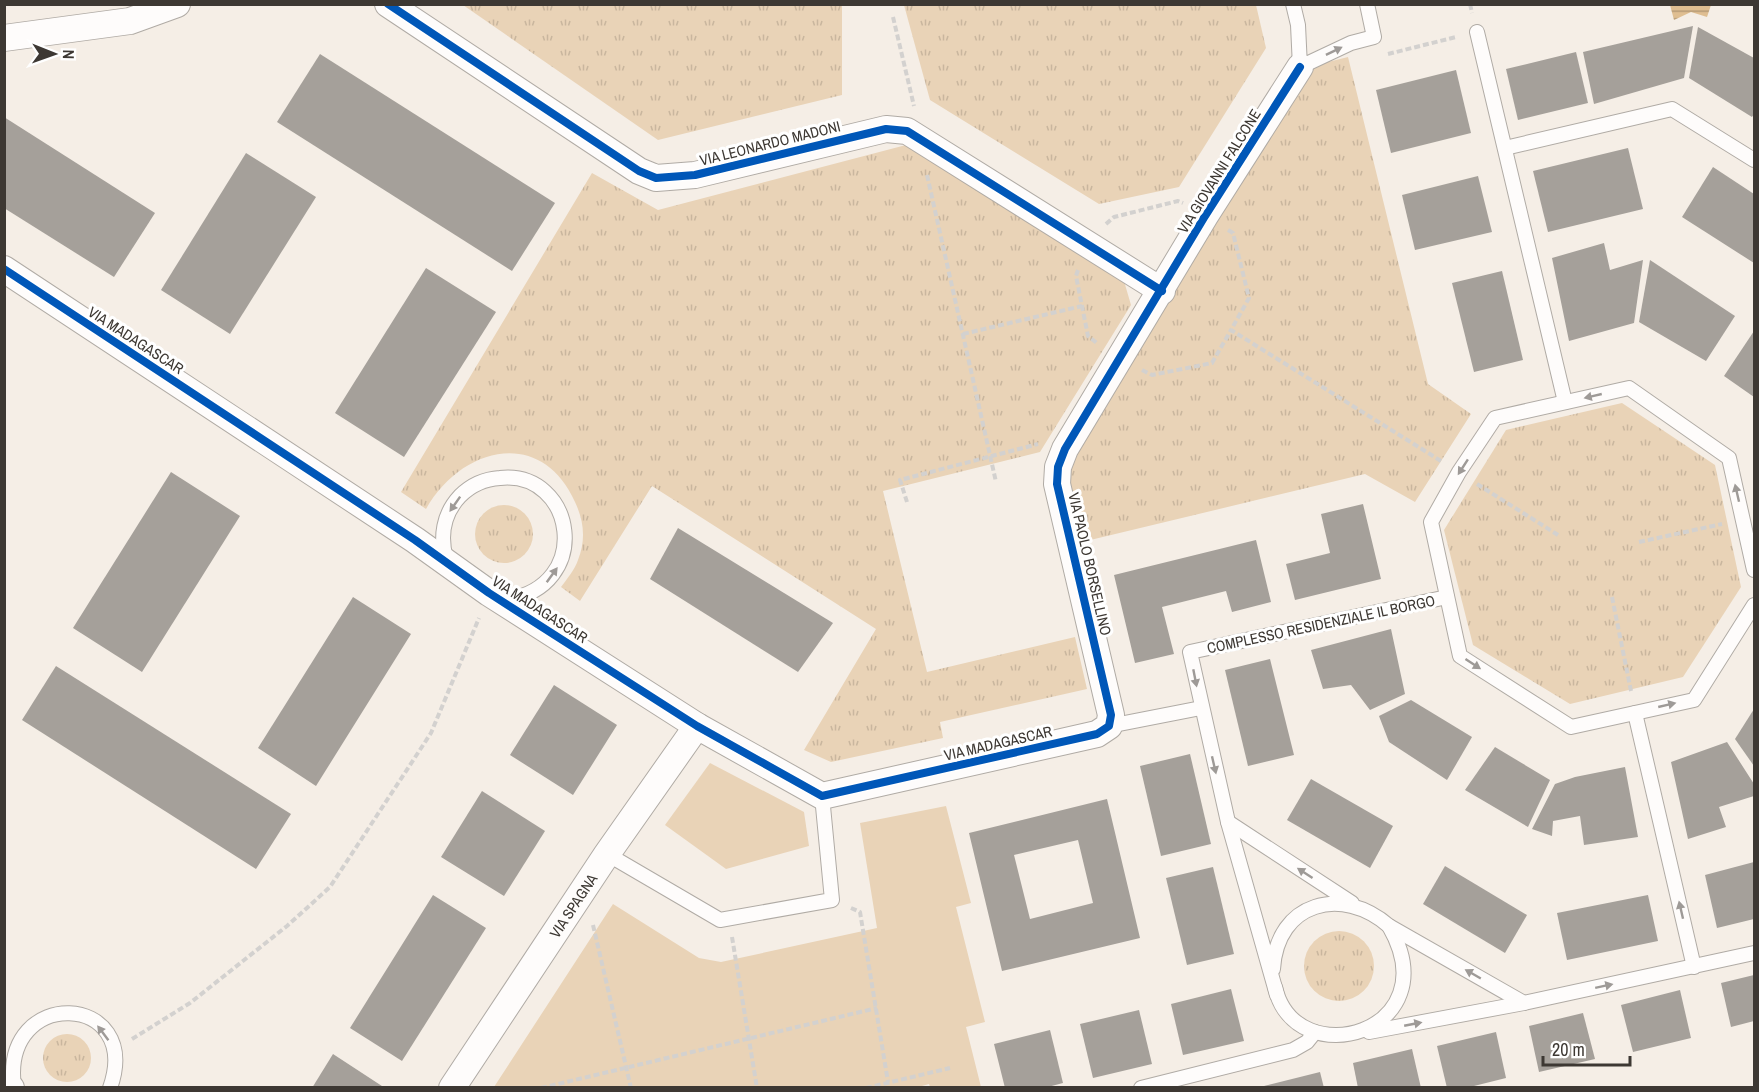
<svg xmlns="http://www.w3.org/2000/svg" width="1759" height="1092" viewBox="0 0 1759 1092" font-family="'Archivo Narrow',sans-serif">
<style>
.grass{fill:url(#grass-tufts)}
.green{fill:#e9d3b7}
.water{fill:url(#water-rules)}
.building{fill:#a5a09a;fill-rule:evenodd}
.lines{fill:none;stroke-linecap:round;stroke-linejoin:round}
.service-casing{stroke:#b0aba5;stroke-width:16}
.minor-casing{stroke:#b0aba5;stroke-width:28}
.path{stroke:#d3d1cf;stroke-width:4;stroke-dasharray:6 3;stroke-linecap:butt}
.service{stroke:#fefcfb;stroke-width:14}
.minor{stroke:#fefcfb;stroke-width:26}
.cycleway-casing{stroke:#fff;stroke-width:11}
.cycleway{stroke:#0057b8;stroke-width:8}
.oneway{fill:#9e9a97}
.labels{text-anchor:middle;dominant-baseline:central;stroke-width:6;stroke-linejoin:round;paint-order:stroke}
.street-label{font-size:15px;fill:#3d3833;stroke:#fff}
</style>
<defs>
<pattern id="grass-tufts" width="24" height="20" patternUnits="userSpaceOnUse" patternTransform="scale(1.5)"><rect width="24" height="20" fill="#e9d3b7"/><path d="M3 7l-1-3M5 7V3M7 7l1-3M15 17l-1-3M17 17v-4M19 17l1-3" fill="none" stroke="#c9b69e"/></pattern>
<pattern id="water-rules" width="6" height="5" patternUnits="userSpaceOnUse" patternTransform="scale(1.5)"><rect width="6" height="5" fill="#dfbe91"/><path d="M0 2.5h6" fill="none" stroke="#b69b77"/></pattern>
</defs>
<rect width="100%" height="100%" fill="#f5eee6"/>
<g class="grass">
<path d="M463 5H842V95L658 140Z"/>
<path d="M904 5H1256L1266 48 1179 187 1099 204 930 100Z"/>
<path d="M1348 57 1428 384 1471 414 1415 502 1365 474 1082 542 1065 469 1312 66Z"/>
<path d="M906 145 1124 281 1131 305 1040 452 883 491 927 672 1075 637 1087 689 940 722 943 738 831 762 804 750 876 629 652 486 580 601 561 587C567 579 575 569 578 560 586 540 584 521 575 502 541 426 461 447 426 509L401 492 592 173 658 210Z"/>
<path d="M1622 403 1715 465 1741 587 1683 677 1570 704 1473 645 1444 530 1506 430Z"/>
<circle cx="504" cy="534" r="29"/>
<circle cx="1339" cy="966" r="35"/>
<circle cx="67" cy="1058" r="24"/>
</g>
<g class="green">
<path d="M710 763 804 812 809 846 726 869 665 825Z"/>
<path d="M946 806 971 903 956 907 985 1022 966 1027 981 1087H930L929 1084 915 1088 494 1087 613 904 699 958 721 962 877 928 860 823Z"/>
</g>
<path class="water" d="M1670 5V4L1711 5 1707 17 1691 12 1674 20Z"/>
<g class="building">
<path d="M1693 26 1684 78 1594 104 1583 52Z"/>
<path d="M1698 27 1754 58V114L1752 117 1689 78Z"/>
<path d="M1576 52 1588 103 1518 120 1506 69Z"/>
<path d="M320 54 555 203 512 271 277 122Z"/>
<path d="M1456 70 1471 133 1391 153 1376 90Z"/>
<path d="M4 117 155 213 114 277 4 208Z"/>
<path d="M1628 148 1643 209 1548 232 1533 171Z"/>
<path d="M246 153 316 197 230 334 161 290Z"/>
<path d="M1713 167 1754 194V263L1682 217Z"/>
<path d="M1478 176 1492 232 1415 250 1402 195Z"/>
<path d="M1604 243 1610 270 1643 260 1634 323 1569 341 1552 258Z"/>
<path d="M1650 260 1735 316 1706 361 1639 322Z"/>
<path d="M426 268 496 312 404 457 335 413Z"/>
<path d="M1502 271 1523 360 1474 372 1452 283Z"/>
<path d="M1754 331V397L1724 376Z"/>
<path d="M171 472 240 516 142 672 73 628Z"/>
<path d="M1363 504 1381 579 1295 600 1286 564 1330 553 1321 514Z"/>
<path d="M678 528 833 623 798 672 650 579Z"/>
<path d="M1256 540 1271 602 1232 612 1226 591 1162 607 1174 654 1135 663 1114 575Z"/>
<path d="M353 597 411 634 316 786 258 748Z"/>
<path d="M1391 629 1405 694 1370 710 1351 685 1323 689 1311 650Z"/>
<path d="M1270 659 1294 755 1248 766 1225 670Z"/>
<path d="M56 666 291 814 256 869 22 720Z"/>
<path d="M554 685 617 725 573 795 510 755Z"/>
<path d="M1411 700 1472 737 1447 780 1389 742 1379 716Z"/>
<path d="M1754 709V766L1735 739Z"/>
<path d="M1727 742 1754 784V796L1719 807 1726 827 1688 839 1671 762Z"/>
<path d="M1495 747 1550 780 1528 827 1465 790Z"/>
<path d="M1190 754 1211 844 1161 856 1140 766Z"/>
<path d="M1625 767 1638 837 1584 845 1580 816 1553 821 1552 836 1532 829 1555 784 1575 777Z"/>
<path d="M1311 779 1393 826 1370 868 1287 820Z"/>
<path d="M482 791 545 831 504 896 441 857Z"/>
<path d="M1107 799 1140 938 1002 971 969 833ZM1078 840 1093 903 1030 919 1014 855Z"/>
<path d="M1754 862V919L1717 928 1705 875Z"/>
<path d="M1445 866 1527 915 1505 953 1423 904Z"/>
<path d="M1213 867 1234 954 1187 965 1166 878Z"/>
<path d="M433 895 486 928 402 1061 350 1028Z"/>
<path d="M1648 895 1658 941 1567 960 1557 913Z"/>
<path d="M1754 975V1021L1731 1027 1721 983Z"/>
<path d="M1231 989 1244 1041 1183 1055 1171 1004Z"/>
<path d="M1680 990 1691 1038 1633 1052 1621 1005Z"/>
<path d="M1139 1010 1152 1064 1093 1078 1080 1024Z"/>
<path d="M1583 1013 1595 1059 1539 1072 1529 1026Z"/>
<path d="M1050 1030 1063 1083 1044 1088H1005L994 1044Z"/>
<path d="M1496 1032 1506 1078 1466 1088H1447L1437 1046Z"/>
<path d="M1412 1049 1421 1088H1358L1353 1063Z"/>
<path d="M333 1054 385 1088H312Z"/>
<path d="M1320 1072 1324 1088H1260V1087Z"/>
</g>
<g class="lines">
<g class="service-casing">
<g id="service">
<path d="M1293 4 1298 25 1300 67 1351 43 1374 37 1367 4"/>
<path d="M1477 32 1565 402"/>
<path d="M1505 148 1672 109 1754 160"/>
<path d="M446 559C440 537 443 514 460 496 471 485 484 479 500 478 575 470 595 587 505 600"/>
<path d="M1754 570 1729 458 1629 388 1495 418 1459 472 1431 522 1460 656 1571 727 1694 700 1754 605"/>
<path d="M1635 713 1694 967"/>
<path d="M1109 726 1201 708"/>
<path d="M1228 822 1352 903"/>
<path d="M607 854 720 920 832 900 822 796"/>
<path d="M1273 969C1277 902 1342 885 1389 926L1524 1003"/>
<path d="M1275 987C1295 1076 1451 1033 1389 926"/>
<path d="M1277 995 1228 822 1190 652 1447 597"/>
<path d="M1369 1032 1524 1003 1754 953"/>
<path d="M14 1087C0 985 144 992 110 1088"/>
<path d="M1141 1088 1293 1050 1307 1042 1315 1032"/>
</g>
</g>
<g class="minor-casing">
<g id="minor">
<path d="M388 4 639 171 656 178 695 175 886 129 907 131 1162 291"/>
<path d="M4 38 130 21 177 4"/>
<path d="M4 269 415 540 489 593 697 726 822 796 1097 734 1109 726 1111 715 1057 484 1058 467 1065 449 1205 216 1300 67"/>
<path d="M4 1083 11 1088"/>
<path id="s1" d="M452 1088 607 854 697 726"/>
</g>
</g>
<g class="path">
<path d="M1470 4 1472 13"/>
<path d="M893 17 914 106"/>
<path d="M1388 54 1456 37"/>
<path d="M927 175 996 482"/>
<path d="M1106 224 1114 217 1178 201 1183 203"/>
<path d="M1228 230 1233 233 1249 298 1231 330 1441 461"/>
<path d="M1078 270 1076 276 1088 336 1098 344"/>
<path d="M963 334 1082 306"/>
<path d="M1142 370 1152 375 1212 363 1231 330"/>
<path d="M1477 484 1558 535"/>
<path d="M907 502 900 480 1038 444"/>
<path d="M1639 542 1722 524"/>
<path d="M1612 597 1631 691"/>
<path d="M851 908 860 912 888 1082"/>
<path d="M593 925 631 1088"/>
<path d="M732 937 757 1088"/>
<path d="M132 1039 190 1003 287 926 330 887 431 733 479 618"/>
<path d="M541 1088 877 1008"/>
<path d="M866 1088 950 1068"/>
</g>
<use href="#service" class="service"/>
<use href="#minor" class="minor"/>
<g class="cycleway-casing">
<g id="cycleway">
<path d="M388 4 639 171 656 178 695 175 886 129 907 131 1162 291"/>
<path d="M4 269 415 540 489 593 697 726 822 796 1097 734 1109 726 1111 715 1057 484 1058 467 1065 449 1205 216 1300 67"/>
</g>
</g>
<use href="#cycleway" class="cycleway"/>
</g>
<defs><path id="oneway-solid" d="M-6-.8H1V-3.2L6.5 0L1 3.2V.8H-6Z" transform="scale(1.5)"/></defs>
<g class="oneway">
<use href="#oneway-solid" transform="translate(1334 51) rotate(-26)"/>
<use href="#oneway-solid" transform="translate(1593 396) rotate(167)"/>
<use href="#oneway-solid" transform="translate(1463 467) rotate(123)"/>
<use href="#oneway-solid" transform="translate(1737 493) rotate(-103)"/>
<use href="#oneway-solid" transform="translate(455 504) rotate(125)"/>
<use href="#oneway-solid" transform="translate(552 575) rotate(-54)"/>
<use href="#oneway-solid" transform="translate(1473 664) rotate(33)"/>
<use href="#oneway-solid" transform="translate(1195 678) rotate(79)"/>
<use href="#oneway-solid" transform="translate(1667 705) rotate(-13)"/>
<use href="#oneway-solid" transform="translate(1214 765) rotate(77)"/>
<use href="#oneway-solid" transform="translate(1305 873) rotate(-147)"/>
<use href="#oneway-solid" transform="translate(1681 910) rotate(-103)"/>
<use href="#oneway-solid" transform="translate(1473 974) rotate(-150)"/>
<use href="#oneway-solid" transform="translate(1604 986) rotate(-12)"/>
<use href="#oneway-solid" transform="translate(1413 1024) rotate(-11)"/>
<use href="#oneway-solid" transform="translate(103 1033) rotate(-127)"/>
</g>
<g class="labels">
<g class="street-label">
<text transform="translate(770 143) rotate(-14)">VIA LEONARDO MADONI</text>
<text transform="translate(1219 171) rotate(-58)">VIA GIOVANNI FALCONE</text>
<text transform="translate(136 340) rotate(33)">VIA MADAGASCAR</text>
<text transform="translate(1090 564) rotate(77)">VIA PAOLO BORSELLINO</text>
<text transform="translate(540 609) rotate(33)">VIA MADAGASCAR</text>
<text transform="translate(1321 624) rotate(-12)">COMPLESSO RESIDENZIALE IL BORGO</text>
<text transform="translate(998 743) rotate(-13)">VIA MADAGASCAR</text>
<text stroke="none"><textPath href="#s1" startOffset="219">VIA SPAGNA</textPath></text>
</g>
</g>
<rect width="1759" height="1092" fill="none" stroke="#3d3833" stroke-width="12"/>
<g transform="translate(54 54) rotate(91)" stroke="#ffffff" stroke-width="4.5" paint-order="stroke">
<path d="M0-4.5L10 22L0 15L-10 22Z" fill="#3d3833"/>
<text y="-9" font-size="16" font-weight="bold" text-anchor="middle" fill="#3d3833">N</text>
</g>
<path d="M1543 1056v9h87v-9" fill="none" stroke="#3d3833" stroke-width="3"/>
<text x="1552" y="1056" font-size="18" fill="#3d3833" stroke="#ffffff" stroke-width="4.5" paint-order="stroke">20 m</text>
</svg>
